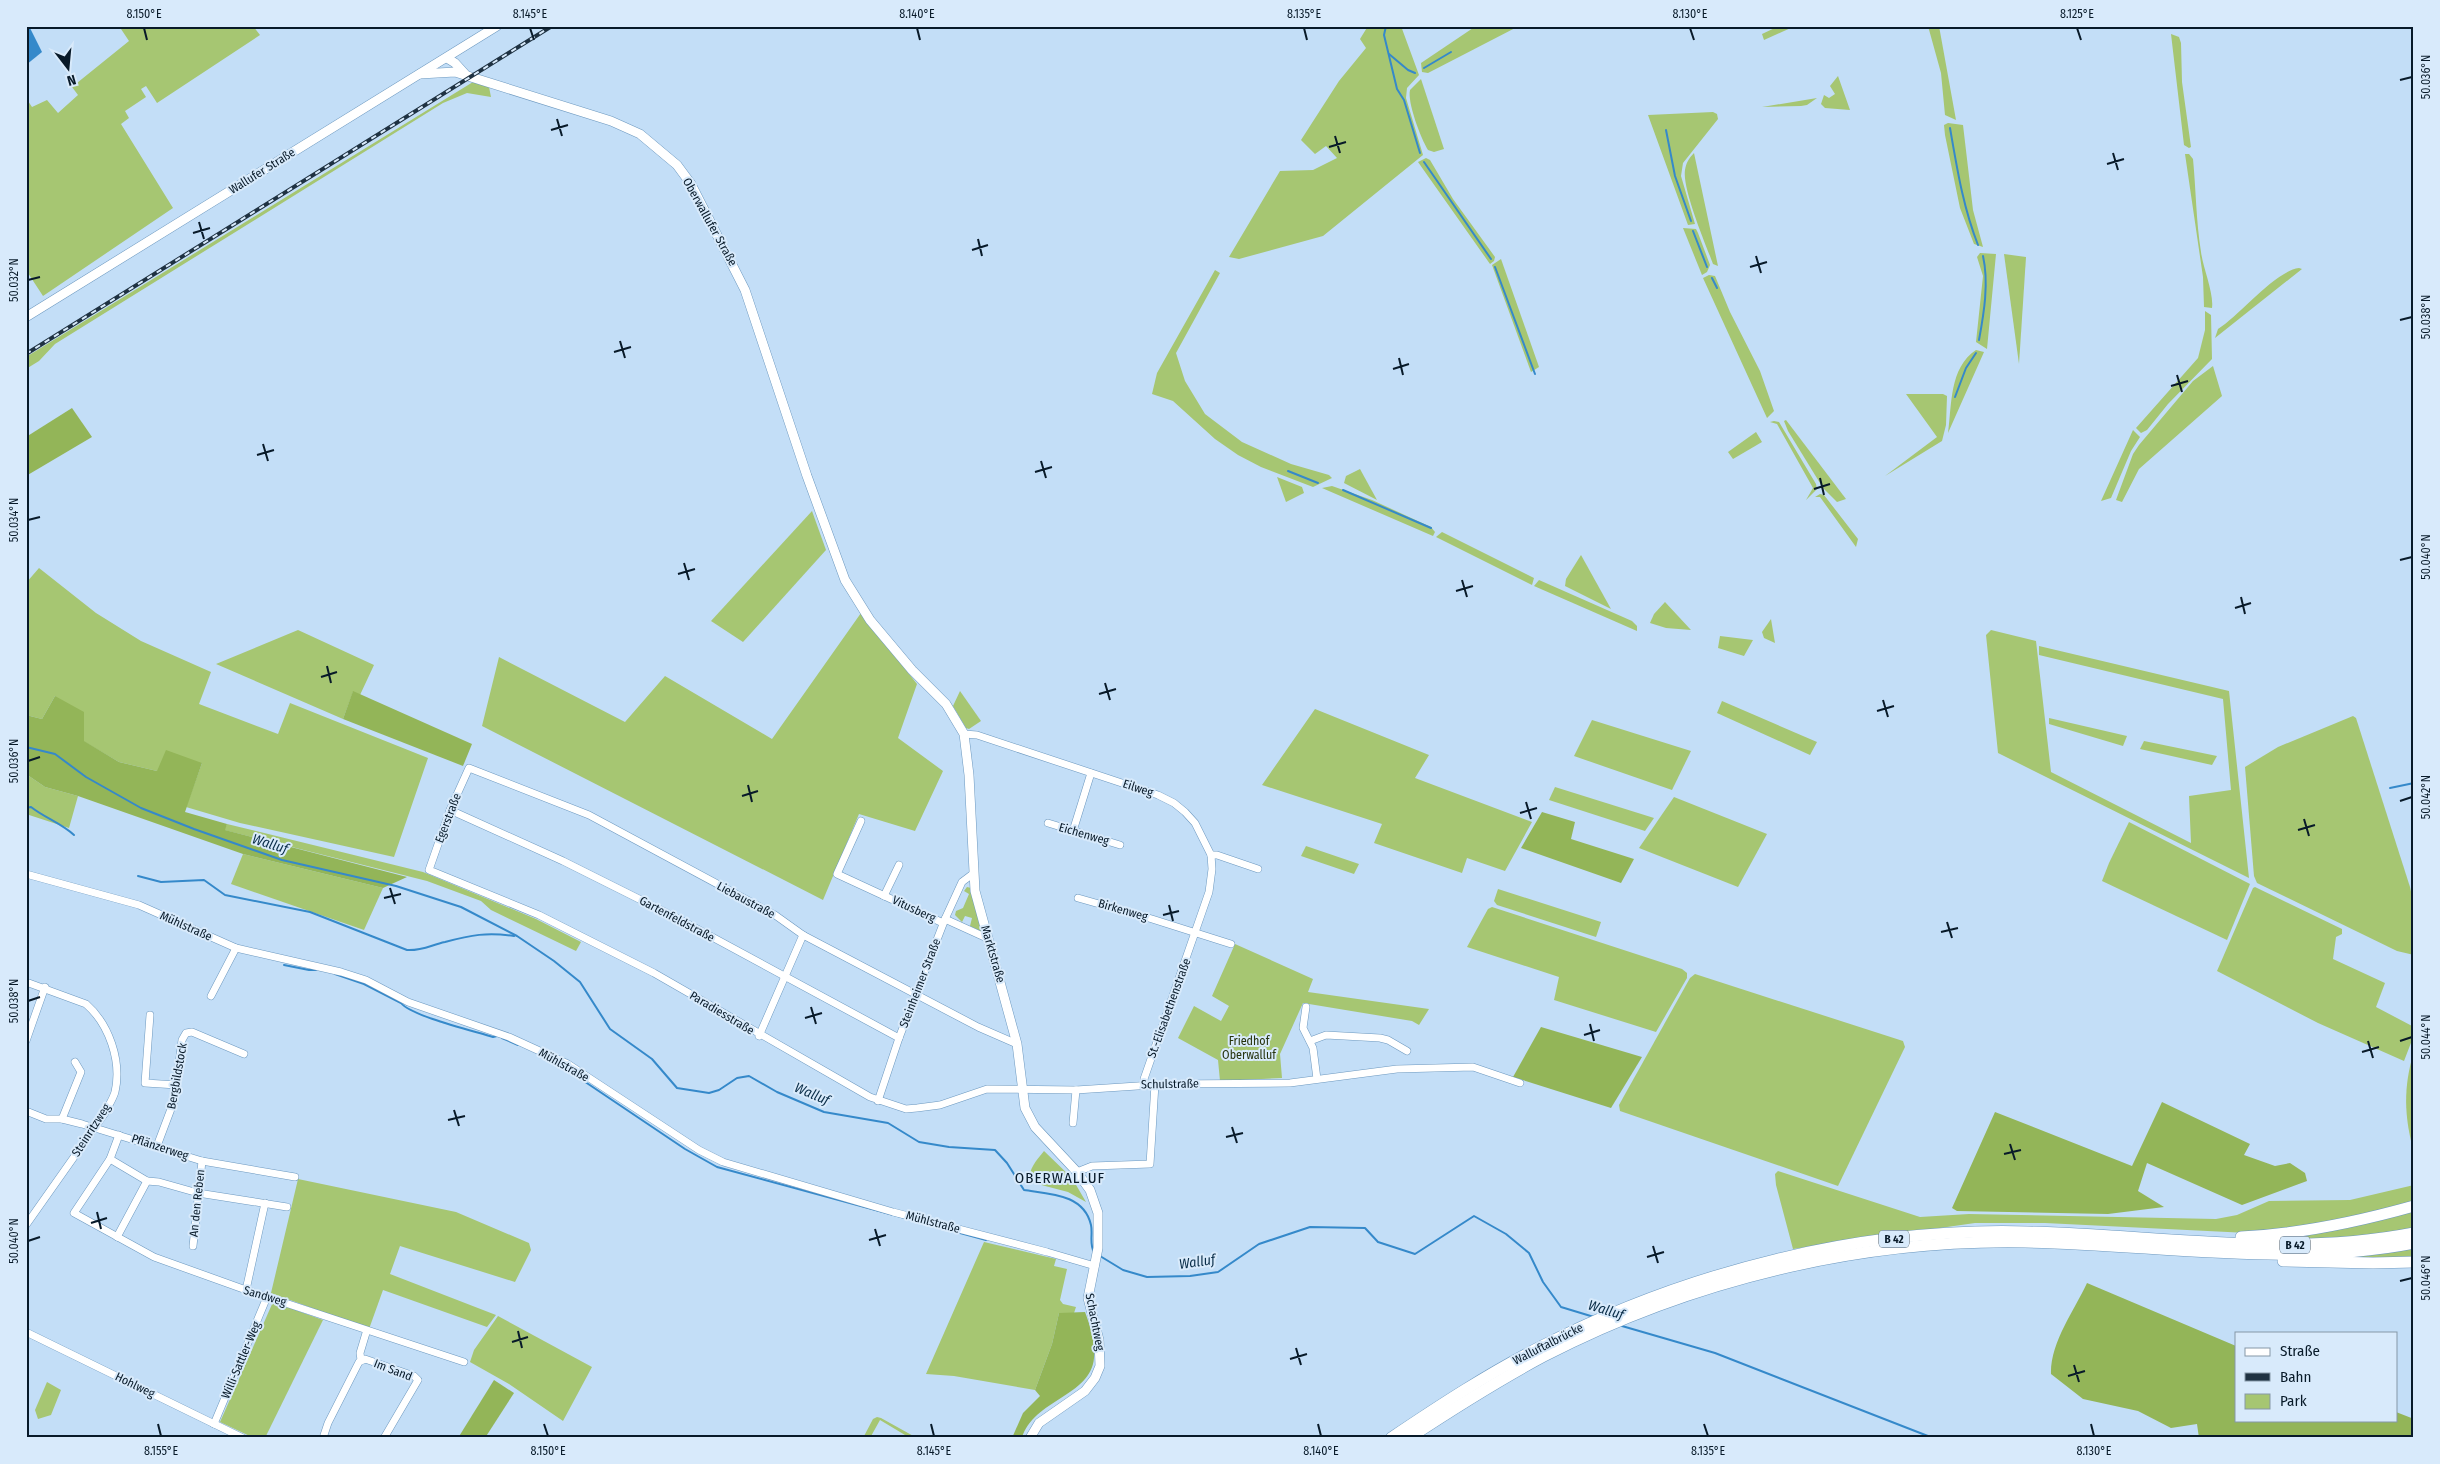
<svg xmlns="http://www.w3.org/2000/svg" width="2440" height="1464" viewBox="0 0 2440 1464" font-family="'Fira Sans Condensed',sans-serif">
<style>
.green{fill:#a6c672}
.forest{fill:#93b558}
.water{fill:#3589ca}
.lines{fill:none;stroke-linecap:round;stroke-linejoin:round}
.stream{stroke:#3589ca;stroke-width:2}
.minor-casing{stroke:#6c98bf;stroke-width:8}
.tertiary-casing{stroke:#6c98bf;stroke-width:10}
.trunk-casing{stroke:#6c98bf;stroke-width:12}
.minor{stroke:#fff;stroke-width:7}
.tertiary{stroke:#fff;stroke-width:9}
.trunk{stroke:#fff;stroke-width:11}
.rail-casing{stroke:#1f3242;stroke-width:4}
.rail{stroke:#d8eafb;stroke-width:2;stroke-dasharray:5.5;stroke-linecap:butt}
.ticks{fill:none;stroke:#081a29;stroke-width:2}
.labels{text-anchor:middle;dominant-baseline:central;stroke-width:4;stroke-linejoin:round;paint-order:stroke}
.shield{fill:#d8eafb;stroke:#465868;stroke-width:1}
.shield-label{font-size:11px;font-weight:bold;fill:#081a29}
.street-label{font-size:12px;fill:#081a29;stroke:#d8eafb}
.park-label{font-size:12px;fill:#27340d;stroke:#d8eafb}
.water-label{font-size:14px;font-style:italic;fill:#0a2d48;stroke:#d8eafb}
.quarter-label{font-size:15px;letter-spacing:1px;fill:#081a29;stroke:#d8eafb}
.neatline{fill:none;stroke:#081a29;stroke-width:2}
.ticks-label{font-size:12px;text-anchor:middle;fill:#081a29}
</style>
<rect width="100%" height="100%" fill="#c3def7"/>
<g class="green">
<path d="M119 26H253L260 35 157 103 146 86 141 89 146 97 125 111 129 118 121 124 173 208 43 296 26 270V141L29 139 26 136V98L32 107 47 100 58 113 78 95 72 87 129 41Z"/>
<path d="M1368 26H1401L1419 75 1407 88 1406 98 1423 155 1323 236 1239 259 1229 257 1280 171 1313 170 1337 158 1326 146 1315 154 1301 140 1339 81 1366 48 1360 39Z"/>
<path d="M1476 26H1519L1428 73 1422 72 1421 63Z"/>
<path d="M1779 26H1795L1764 40 1762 34Z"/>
<path d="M1928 26H1939L1956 120 1945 115 1941 73Z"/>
<path d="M2171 34 2179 37 2181 43 2182 82 2191 147 2189 148 2184 145Z"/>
<path d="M1838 76 1850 110 1825 108 1821 104 1824 95 1829 98 1835 94 1830 86Z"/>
<path d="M1421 79 1444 149 1434 152 1428 150C1421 139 1407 102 1410 90Z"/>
<path d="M473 82 489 87 491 97 467 93 443 103 55 344 39 361 26 369V357Z"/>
<path d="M1817 98 1807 105 1801 106 1762 107Z"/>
<path d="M1713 112 1717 114 1718 119 1683 163 1681 176 1695 224 1688 225 1648 115Z"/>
<path d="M1948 123 1963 125 1973 210 1983 247 1974 244 1960 208 1945 135 1944 125Z"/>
<path d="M1694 153 1718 266 1713 264C1706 245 1682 189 1685 170 1686 163 1689 158 1694 153Z"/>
<path d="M2185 154H2189L2193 159C2196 190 2196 221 2201 252 2203 268 2214 293 2212 308L2204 307 2203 277Z"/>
<path d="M1426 158 1430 160 1453 199 1495 257 1494 261 1490 264 1418 162Z"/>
<path d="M1683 228 1696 229 1698 233 1710 265 1707 272 1702 275Z"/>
<path d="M1980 253 1996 254 1987 349 1976 342 1983 276 1977 257Z"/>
<path d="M2004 254 2026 257 2019 364Z"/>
<path d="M1501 259 1539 367 1531 372 1492 265Z"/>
<path d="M2299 268 2302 269 2215 338 2218 329C2240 315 2275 271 2299 268Z"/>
<path d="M1215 270 1220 273 1176 353 1185 381 1205 414 1242 442 1291 464 1329 475 1332 478 1313 487 1261 467 1238 455 1215 439 1173 401 1152 394 1157 373Z"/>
<path d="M1709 275 1715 276 1730 312 1760 371 1774 411 1767 418 1703 278Z"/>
<path d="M2205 311 2211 315 2212 359 2168 404 2147 430 2141 433 2136 428 2198 358 2205 330Z"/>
<path d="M1976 350 1984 352 1948 433C1952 405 1949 368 1976 350Z"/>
<path d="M2213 366 2222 396 2139 469 2122 502 2116 500 2133 454 2139 445 2193 381Z"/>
<path d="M1906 394H1943L1947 396 1946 425 1942 441 1885 476 1937 437Z"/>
<path d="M1786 420 1846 499 1837 502 1823 488 1788 431 1784 421Z"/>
<path d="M1774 421 1779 422 1816 484 1817 489 1806 500 1813 488 1777 424 1770 422Z"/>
<path d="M2133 430 2140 437 2131 451 2111 498 2101 501Z"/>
<path d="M1756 432 1762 442 1733 459 1728 452Z"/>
<path d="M1360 469 1377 500 1344 483 1346 476Z"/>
<path d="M1277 477 1302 487 1304 493 1286 502Z"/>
<path d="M1332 486 1372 500 1431 527 1435 532 1433 536 1322 488Z"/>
<path d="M1820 494 1824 495 1858 539 1856 547 1820 497H1815Z"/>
<path d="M812 511 826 550 743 642 711 621Z"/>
<path d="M1442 532 1534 578 1532 585 1436 537Z"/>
<path d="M1581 555 1611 609 1565 586 1566 579Z"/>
<path d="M39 568 96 613 141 641 211 672 199 704 278 734 290 703 428 758 394 857 240 823 186 807 202 763 157 771 119 762 83 741 55 696 42 719 26 715V583Z"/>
<path d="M1539 580 1632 621 1637 626V631L1534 586Z"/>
<path d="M1665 602 1691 630 1666 628 1650 623 1654 614Z"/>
<path d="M861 613 917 684 898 738 943 771 915 831 859 814 823 900 482 726 499 657 625 722 665 676 772 739Z"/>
<path d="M1771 619 1775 643 1764 638 1762 632Z"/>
<path d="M298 630 374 665 360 695 353 692 343 719 216 664Z"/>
<path d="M1991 630 2036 641 2051 772 2191 843 2189 796 2231 790 2223 699 2039 655V646L2229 691 2249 878 1998 753 1986 635Z"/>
<path d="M1720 636 1753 640 1744 656 1718 648Z"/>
<path d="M960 691 981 721 969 729 966 728 953 706Z"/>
<path d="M1722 701 1817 742 1810 755 1717 713Z"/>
<path d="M1315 709 1429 755 1415 778 1532 822 1505 871 1467 858 1462 873 1374 843 1382 824 1262 785Z"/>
<path d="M2353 716 2356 718 2410 887 2414 905V955L2397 951 2257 883 2254 876 2245 767 2278 747Z"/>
<path d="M2049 718 2127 736 2123 746 2049 724Z"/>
<path d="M1592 720 1691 751 1672 790 1574 756Z"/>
<path d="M2144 741 2217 756 2212 765 2140 749Z"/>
<path d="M26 774 45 787 78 796 69 828 26 814Z"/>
<path d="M1555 787 1654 818 1645 831 1549 800Z"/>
<path d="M1674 797 1767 834 1738 887 1639 848Z"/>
<path d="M2129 822 2250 884 2227 940 2102 881 2109 863Z"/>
<path d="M227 824 423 872 536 919 581 942 576 951 491 910 481 901 427 881 224 830Z"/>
<path d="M1306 846 1359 864 1354 874 1301 856Z"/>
<path d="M243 854 383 888 364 930 231 884Z"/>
<path d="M967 887 971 888 982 932 970 926 972 918 965 916 962 922 955 915 956 911 963 908 969 894 964 891Z"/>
<path d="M2255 887 2342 929V934L2336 937 2333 959 2385 983 2376 1007 2414 1027V1035L2404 1061 2318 1023 2217 971 2253 888Z"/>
<path d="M1498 889 1601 922 1596 937 1497 905 1494 901Z"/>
<path d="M1492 907 1682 969 1687 973V978L1656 1032 1554 1000 1559 977 1467 947 1488 909Z"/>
<path d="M1235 944 1313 979 1308 992 1429 1009 1419 1025 1412 1021 1303 1003 1280 1054 1282 1078 1220 1081 1218 1060 1178 1038 1194 1006 1221 1021 1229 1006 1212 996Z"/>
<path d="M1695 974 1903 1041 1905 1047 1838 1186 1620 1111 1619 1105 1690 978Z"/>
<path d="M2414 1051V1153C2404 1116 2403 1088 2414 1051Z"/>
<path d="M1044 1151 1072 1178 1086 1202 1068 1192 1030 1182C1028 1169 1036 1161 1044 1151Z"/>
<path d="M1778 1171 1920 1217 1969 1214 2216 1219 2237 1215 2269 1201 2350 1200 2414 1185V1201L2345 1221 2248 1233 2045 1223H1975L1793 1249 1776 1185 1775 1174Z"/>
<path d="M298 1179 456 1212 529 1243 531 1250 515 1282 400 1246 390 1274 496 1315 487 1327 383 1290 369 1329 271 1293Z"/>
<path d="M2414 1208V1228C2366 1238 2314 1239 2265 1239Z"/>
<path d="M984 1242 1056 1259 1054 1266 1067 1269 1060 1300 1063 1304 1076 1307 1074 1313H1059L1052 1344 1035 1390 954 1376 926 1374Z"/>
<path d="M2414 1247V1257H2300Z"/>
<path d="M273 1302 323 1320 265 1438H254L220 1422Z"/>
<path d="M498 1316 592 1367 563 1421 509 1384 470 1362 474 1350Z"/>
<path d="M47 1382 61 1390 51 1415 38 1419 35 1410Z"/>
<path d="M877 1417 881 1418 917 1438H910L880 1420 870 1438H863L873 1419Z"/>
</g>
<g class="forest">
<path d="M72 408 92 437 26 476V437Z"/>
<path d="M353 691 472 744 463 766 343 719Z"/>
<path d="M55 696 84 712V741L119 762 157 771 166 750 202 763 185 812 227 824 225 830 407 877 383 888 243 854 78 796 45 787 26 774V715L42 719Z"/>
<path d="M1542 812 1575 822 1571 839 1634 859 1621 883 1521 848Z"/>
<path d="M1541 1027 1642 1057 1611 1108 1513 1077Z"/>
<path d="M2162 1102 2250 1144 2244 1155 2275 1166 2290 1163 2305 1173 2307 1181 2242 1205 2147 1163 2138 1191 2164 1207 2108 1214 1957 1211 1952 1208 1995 1112 2132 1166Z"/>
<path d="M2087 1283 2236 1346V1420H2396V1412L2414 1419V1438H2199L2197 1424 2171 1428 2138 1411 2083 1399 2051 1374C2050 1343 2074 1311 2087 1283Z"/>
<path d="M1085 1312C1090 1326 1096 1342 1094 1358 1091 1396 1033 1400 1022 1438H1012L1023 1413 1040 1396 1035 1390 1052 1344 1059 1313Z"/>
<path d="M494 1380 514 1393 485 1438H458Z"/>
</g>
<path class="water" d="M26 26H29L42 52 26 65Z"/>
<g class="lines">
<g class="stream">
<path d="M1386 26 1384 35 1397 89 1404 100 1420 153"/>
<path d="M1389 54 1408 70 1415 73"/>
<path d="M1424 68 1451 52"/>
<path d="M1950 128C1957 168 1963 207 1978 245"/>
<path d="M1666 130 1675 176 1691 221"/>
<path d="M1424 162 1491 259"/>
<path d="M1693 231 1707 267"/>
<path d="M1495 267 1535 374"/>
<path d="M1712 278 1717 288"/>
<path d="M1979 340C1984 313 1989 283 1983 256"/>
<path d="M1955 397 1966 368 1976 353"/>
<path d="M1288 471 1318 483"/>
<path d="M1343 490 1431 528"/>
<path d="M26 747 55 754 86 777 141 808 194 829 282 860 396 886 461 907 517 936 554 961 580 982 610 1029 652 1059 677 1088 709 1093 719 1090 737 1078 749 1076 777 1092 824 1112 888 1123 919 1142 949 1147 995 1150 1007 1163 1024 1190C1050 1194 1084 1194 1091 1225 1093 1234 1089 1244 1094 1252"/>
<path d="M2390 788 2414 783"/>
<path d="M26 808 31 807C45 818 61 823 74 835"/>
<path d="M138 876 161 882 204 880 225 895 310 912 407 950C422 951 431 945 445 942 471 935 487 932 514 936"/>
<path d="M284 965 309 970H316"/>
<path d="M335 974 364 984 401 1003C411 1016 474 1031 493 1037L497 1036"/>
<path d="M502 1038 518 1045"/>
<path d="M554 1061 685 1149 717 1167 986 1240"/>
<path d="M1100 1256 1123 1270 1147 1277 1190 1276 1218 1272 1259 1244 1310 1227 1365 1228 1378 1242 1415 1254 1474 1216 1506 1234 1529 1253 1543 1282 1561 1307 1594 1317"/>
<path d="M1622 1326 1715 1353 1933 1438"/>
</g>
<g class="minor-casing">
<g id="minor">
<path d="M964 734 977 735 1158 795 1174 803 1185 812 1195 823 1211 855 1212 869 1209 892 1144 1079 1145 1085"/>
<path d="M450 810 563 861 677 918 899 1038"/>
<path d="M861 821 837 874 943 923"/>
<path d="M1048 823 1120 845"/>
<path d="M1073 831 1091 773"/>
<path d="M1211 855H1217L1258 869"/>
<path d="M26 874 139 905 236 948 341 972 366 980 408 1002 509 1037 568 1064 699 1150 723 1162 893 1212 1047 1252 1095 1266"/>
<path d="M884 896 899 865"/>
<path d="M1078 898 1152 919 1231 944"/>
<path d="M945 919 989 939"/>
<path d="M26 982 86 1004C109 1024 122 1061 115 1092 113 1099 108 1106 105 1113L26 1225"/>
<path d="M211 996 236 948"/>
<path d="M1306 1007 1303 1028 1313 1048 1317 1079"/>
<path d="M150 1015 145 1083 177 1085"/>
<path d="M759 1036 803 935"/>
<path d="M26 1041 45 987"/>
<path d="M1310 1041 1326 1035 1380 1038 1388 1040 1407 1051"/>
<path d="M1017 1044 978 1027 803 935 775 915 589 815 469 768 450 810 429 870 539 915 654 973 870 1097 906 1109 917 1108 940 1105 987 1089 1076 1090 1168 1084 1290 1083 1397 1069 1473 1067 1520 1083"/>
<path d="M878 1101 899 1038 945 919 962 882 974 873"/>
<path d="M26 1111 46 1119H62L82 1124 202 1161 295 1177"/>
<path d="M62 1119 81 1072 75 1062"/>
<path d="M1073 1123 1076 1090"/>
<path d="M119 1135 110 1159 74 1213 154 1257 246 1290 464 1362"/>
<path d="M157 1146 174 1101 182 1040 186 1033 192 1032 244 1054"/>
<path d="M110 1159 147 1181"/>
<path d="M1077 1172 1092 1166 1150 1164 1155 1084"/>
<path d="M117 1237 147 1181 159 1182 198 1193 287 1207"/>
<path d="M193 1246 202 1161"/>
<path d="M246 1290 265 1203"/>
<path d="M26 1332 243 1438"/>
<path d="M361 1360 360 1353 366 1333"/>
<path d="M214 1424 267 1297"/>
<path d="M323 1438 328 1423 359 1362 365 1359 414 1376 418 1380 384 1438"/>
</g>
</g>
<g class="tertiary-casing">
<g id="tertiary">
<path d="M447 58 455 63 465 74"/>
<path d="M420 74 455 72 611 121 640 134 677 165 691 184 745 290 807 476 845 580 870 620 912 670 946 704 964 734 969 775 975 891 1017 1044 1025 1108 1035 1127 1077 1172 1090 1190 1098 1213V1248L1088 1298 1099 1340 1100 1366 1095 1378 1085 1391 1039 1423 1030 1438"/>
<path d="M26 317 497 26"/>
</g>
</g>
<g class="trunk-casing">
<g id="trunk">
<path d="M2241 1237C2301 1234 2357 1222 2414 1206"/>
<path d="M2283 1261 2373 1263 2414 1262"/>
<path d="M1391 1438C1440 1405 1489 1373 1542 1346 1690 1271 1862 1227 2028 1232 2156 1235 2287 1258 2414 1233"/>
<path d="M1409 1438C1453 1409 1497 1381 1544 1356 1691 1280 1860 1239 2025 1242 2154 1244 2286 1268 2414 1243"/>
</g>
</g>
<use href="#minor" class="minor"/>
<use href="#tertiary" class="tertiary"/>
<use href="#trunk" class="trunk"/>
<g class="rail-casing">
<path id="rail" d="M26 354 552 26"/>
</g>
<use href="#rail" class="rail"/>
</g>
<path class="ticks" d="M144 28 147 40M530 28 534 40M917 28 920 40M1304 28 1307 40M1690 28 1694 40M2077 28 2081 40M2400 80 2412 77M557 119 562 136M551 130 568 125M1335 136 1340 153M1329 147 1346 142M2113 153 2118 170M2107 164 2124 159M199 222 204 239M193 233 210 228M978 239 982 256M972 250 988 245M1756 256 1761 273M1750 267 1767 262M28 280 40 277M2400 320 2412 317M620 341 625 358M614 352 631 347M1399 358 1403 375M1393 369 1409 364M2177 375 2182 392M2171 386 2188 381M263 444 268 461M257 455 274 450M1041 461 1046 478M1035 472 1052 467M1820 478 1824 495M1814 489 1830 484M28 520 40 517M2400 560 2412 557M684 563 689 580M678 574 695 569M1462 580 1467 597M1456 591 1473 586M2241 597 2245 614M2235 608 2251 603M327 666 331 683M321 677 337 672M1105 683 1110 700M1099 694 1116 689M1883 700 1888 717M1877 711 1894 706M28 761 40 757M748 785 752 802M742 796 758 791M2400 801 2412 797M1526 802 1531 819M1520 813 1537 808M2304 819 2309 836M2298 830 2315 825M390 888 395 904M384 898 401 894M1169 905 1173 921M1163 915 1179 911M1947 922 1952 938M1941 932 1958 928M28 1001 40 997M811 1007 816 1024M805 1018 822 1013M1590 1024 1594 1041M1584 1035 1600 1030M2368 1041 2373 1058M2400 1041 2412 1037M2362 1052 2379 1047M454 1110 459 1126M448 1120 465 1116M1232 1127 1237 1143M1226 1137 1243 1133M2010 1144 2015 1160M2004 1154 2021 1150M97 1212 101 1229M91 1223 107 1218M875 1229 880 1246M869 1240 886 1235M28 1241 40 1237M1653 1246 1658 1263M1647 1257 1664 1252M2400 1281 2412 1278M518 1331 522 1348M512 1342 528 1337M1296 1348 1301 1365M1290 1359 1307 1354M2074 1365 2079 1382M2068 1376 2085 1371M158 1424 161 1436M544 1424 548 1436M931 1424 934 1436M1318 1424 1321 1436M1704 1424 1708 1436M2091 1424 2094 1436"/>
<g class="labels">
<g class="shield">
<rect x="1879" y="1230.5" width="30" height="17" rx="4"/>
<rect x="2280" y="1236.5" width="30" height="17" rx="4"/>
</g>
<g class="shield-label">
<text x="1894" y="1239">B 42</text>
<text x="2295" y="1245">B 42</text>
</g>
<g class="street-label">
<text transform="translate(262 171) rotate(-32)">Wallufer Straße</text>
<text transform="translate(710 222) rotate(61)">Oberwallufer Straße</text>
<text transform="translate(1138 788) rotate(18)">Eilweg</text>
<text transform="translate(448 818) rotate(-69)">Egerstraße</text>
<text transform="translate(1084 834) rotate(16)">Eichenweg</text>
<text transform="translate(746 900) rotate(28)">Liebaustraße</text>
<text transform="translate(914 909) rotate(25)">Vitusberg</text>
<text transform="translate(1123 910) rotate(16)">Birkenweg</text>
<text transform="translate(677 919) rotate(28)">Gartenfeldstraße</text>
<text transform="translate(186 926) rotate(24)">Mühlstraße</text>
<text transform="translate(993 954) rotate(74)">Marktstraße</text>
<text transform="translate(920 983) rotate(-69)">Steinheimer Straße</text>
<text transform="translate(1169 1008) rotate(-70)">St.-Elisabethenstraße</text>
<text transform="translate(722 1013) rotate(31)">Paradiesstraße</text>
<text transform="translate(564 1065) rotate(29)">Mühlstraße</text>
<text transform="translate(177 1076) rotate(-80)">Bergbildstock</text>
<text transform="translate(1170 1084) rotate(-1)">Schulstraße</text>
<text transform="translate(91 1130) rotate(-57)">Steinritzweg</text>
<text transform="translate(160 1147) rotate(18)">Pflänzerweg</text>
<text transform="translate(197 1203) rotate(-84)">An den Reben</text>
<text transform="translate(933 1222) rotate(15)">Mühlstraße</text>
<text transform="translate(265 1296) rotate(17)">Sandweg</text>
<text transform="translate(1095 1322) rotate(79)">Schachtweg</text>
<text transform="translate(1548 1344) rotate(-27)">Walluftalbrücke</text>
<text transform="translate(241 1360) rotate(-67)">Willi-Sattler-Weg</text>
<text transform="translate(393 1370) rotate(21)">Im Sand</text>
<text transform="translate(135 1385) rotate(26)">Hohlweg</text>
</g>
<g class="park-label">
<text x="1249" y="1041">Friedhof<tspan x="1249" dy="14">Oberwalluf</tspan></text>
</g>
<g class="water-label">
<text transform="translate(270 844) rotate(18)">Walluf</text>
<text transform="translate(812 1094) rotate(23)">Walluf</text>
<text transform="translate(1197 1262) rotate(-8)">Walluf</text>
<text transform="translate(1606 1310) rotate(17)">Walluf</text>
</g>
<g class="quarter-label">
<text x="1060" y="1178">OBERWALLUF</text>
</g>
</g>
<rect width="2440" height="1464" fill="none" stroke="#d8eafb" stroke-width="55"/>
<rect x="2235" y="1332" width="162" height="90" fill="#d8eafb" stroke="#8597a7"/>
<rect x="2245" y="1348" width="25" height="8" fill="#ffffff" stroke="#8597a7"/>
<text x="2280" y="1356" font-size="15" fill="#081a29">Straße</text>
<rect x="2245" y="1373" width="25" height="8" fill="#1f3242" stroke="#8597a7"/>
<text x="2280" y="1382" font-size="15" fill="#081a29">Bahn</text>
<rect x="2245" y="1394" width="25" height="15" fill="#a6c672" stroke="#8597a7"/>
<text x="2280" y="1406" font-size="15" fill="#081a29">Park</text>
<g transform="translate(68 68) rotate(164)" stroke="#d8eafb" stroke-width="4" paint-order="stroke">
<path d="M0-4L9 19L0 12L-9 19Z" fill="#081a29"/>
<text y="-8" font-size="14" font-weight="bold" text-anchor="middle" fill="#081a29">N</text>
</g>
<rect x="28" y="28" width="2384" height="1408" class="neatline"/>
<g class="ticks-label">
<text x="144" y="18">8.150°E</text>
<text x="530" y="18">8.145°E</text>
<text x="917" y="18">8.140°E</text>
<text x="1304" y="18">8.135°E</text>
<text x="1690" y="18">8.130°E</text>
<text x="2077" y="18">8.125°E</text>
<text transform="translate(2426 77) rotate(-90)" y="4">50.036°N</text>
<text transform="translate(14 280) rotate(-90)" y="4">50.032°N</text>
<text transform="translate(2426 317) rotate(-90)" y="4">50.038°N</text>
<text transform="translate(14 520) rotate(-90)" y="4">50.034°N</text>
<text transform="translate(2426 557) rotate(-90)" y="4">50.040°N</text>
<text transform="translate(14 761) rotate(-90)" y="4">50.036°N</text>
<text transform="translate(2426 797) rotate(-90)" y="4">50.042°N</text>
<text transform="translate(14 1001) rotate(-90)" y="4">50.038°N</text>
<text transform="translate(2426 1037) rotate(-90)" y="4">50.044°N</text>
<text transform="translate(14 1241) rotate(-90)" y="4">50.040°N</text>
<text transform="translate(2426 1278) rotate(-90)" y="4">50.046°N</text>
<text x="161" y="1455">8.155°E</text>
<text x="548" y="1455">8.150°E</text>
<text x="934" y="1455">8.145°E</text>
<text x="1321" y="1455">8.140°E</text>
<text x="1708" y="1455">8.135°E</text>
<text x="2094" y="1455">8.130°E</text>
</g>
</svg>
